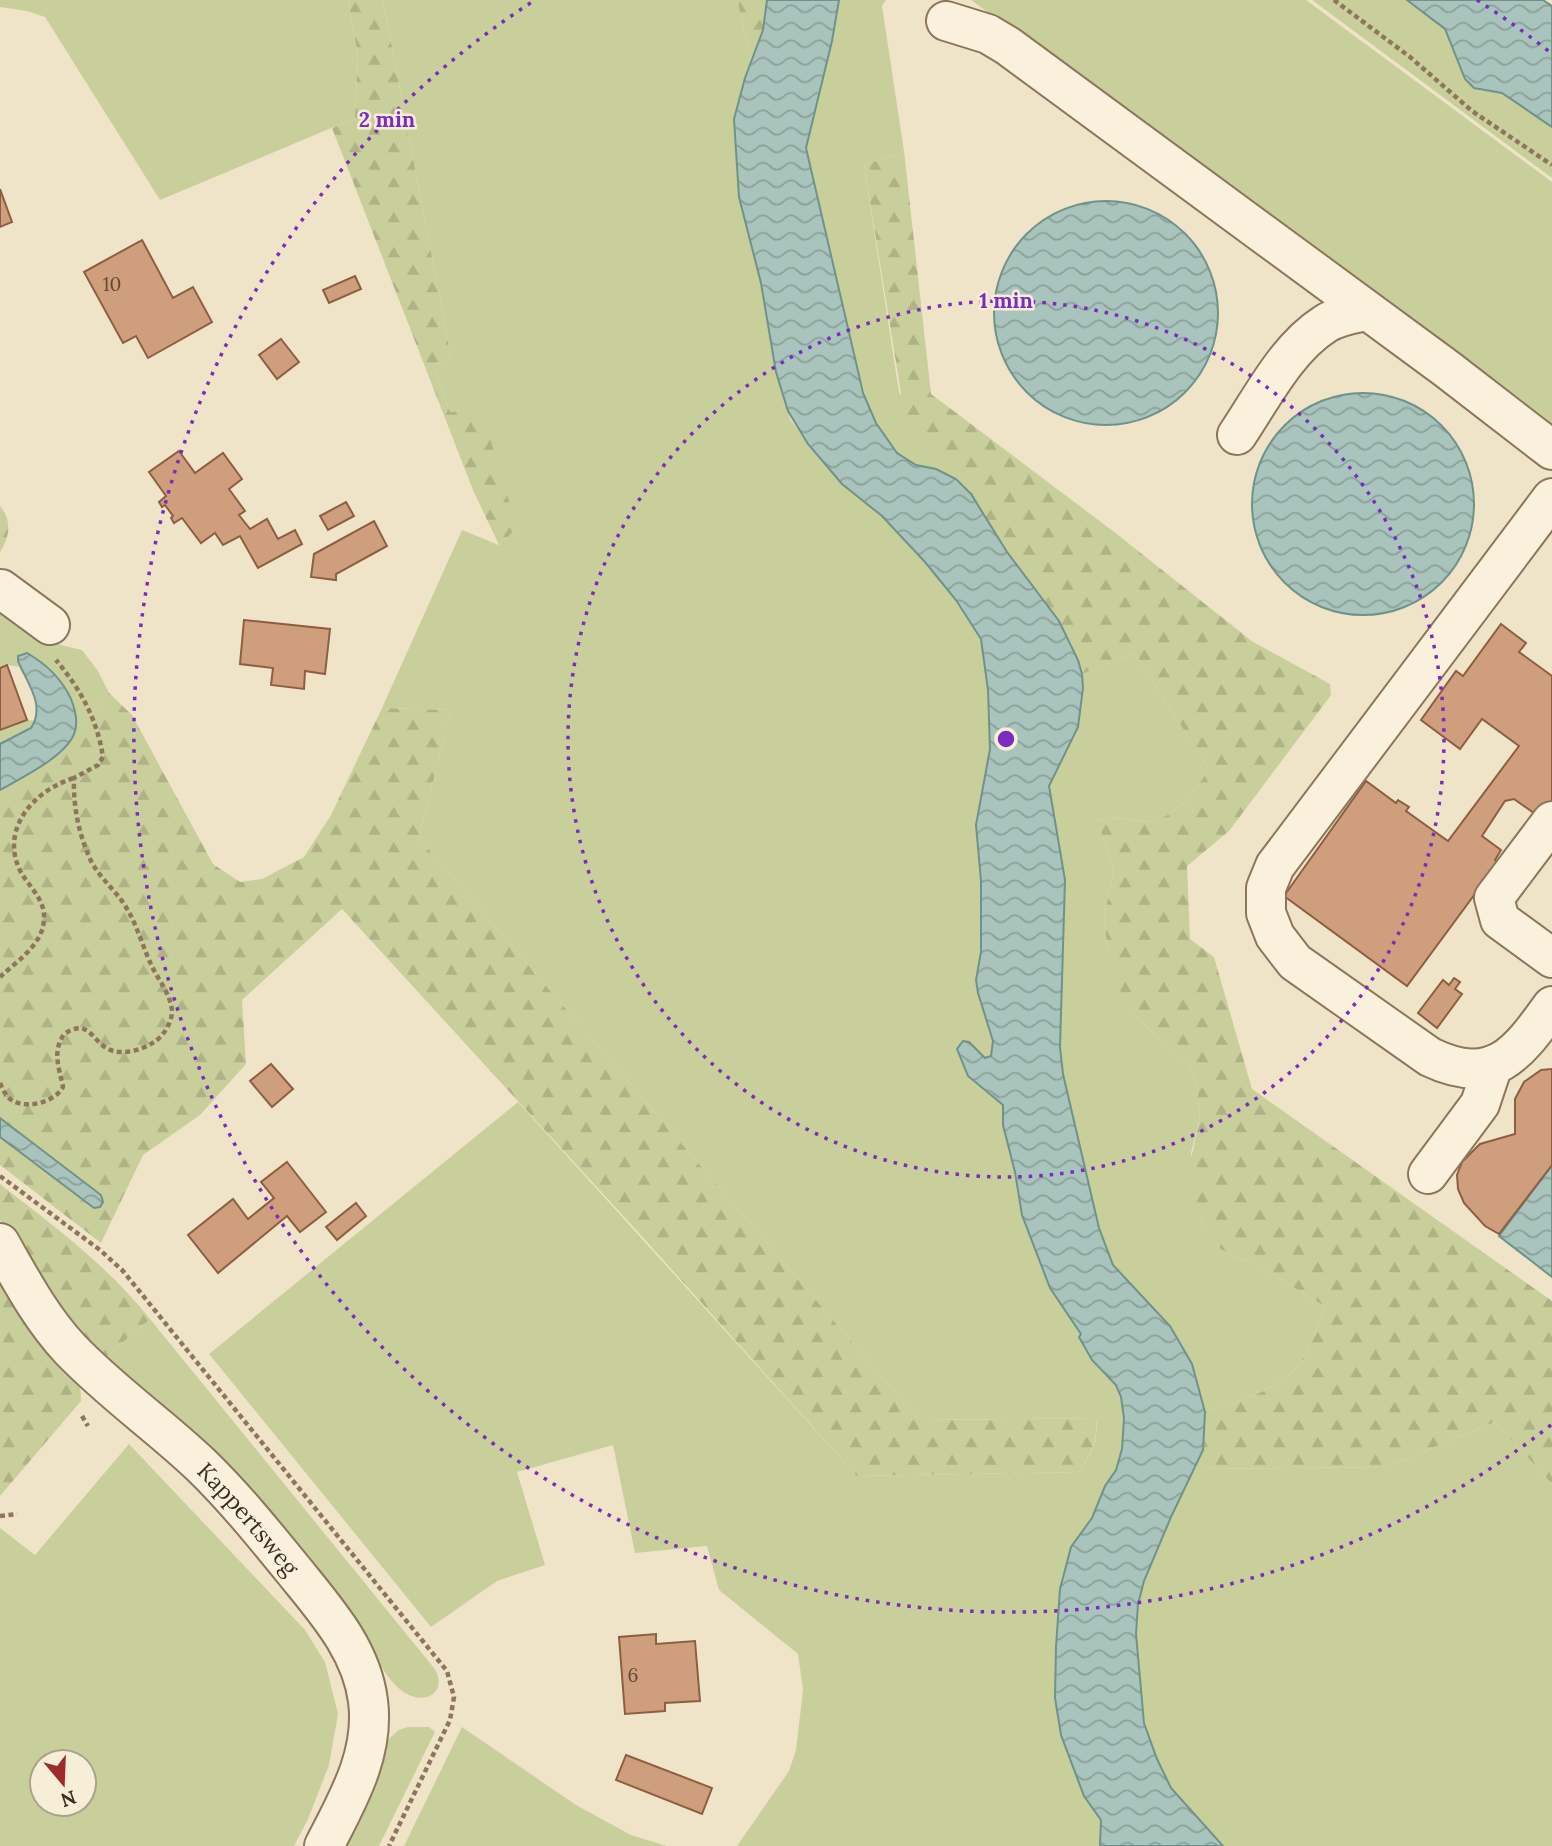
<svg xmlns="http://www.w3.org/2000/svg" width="1552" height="1846" viewBox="0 0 1552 1846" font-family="Lora,serif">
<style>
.green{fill:#c9cf9b;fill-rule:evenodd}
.forest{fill:url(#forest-firs)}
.water{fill:url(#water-waves);stroke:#6f938a;stroke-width:2}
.building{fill:#cf9f7d;stroke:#8d5f41;stroke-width:2}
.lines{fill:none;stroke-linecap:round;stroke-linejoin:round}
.minor-casing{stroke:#8d765c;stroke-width:42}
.path{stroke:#8d765c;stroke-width:4.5;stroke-dasharray:5 3.5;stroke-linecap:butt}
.minor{stroke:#faf1dc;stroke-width:38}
.ring{fill:none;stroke:#7b2cbf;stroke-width:3.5;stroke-dasharray:3.5 7}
.labels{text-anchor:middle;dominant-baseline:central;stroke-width:5;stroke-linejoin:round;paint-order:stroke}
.number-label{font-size:19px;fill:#624a37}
.street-label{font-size:23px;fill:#3d2e20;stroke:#f7eed8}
.centre{fill:#7b2cbf;stroke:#f7eed8;stroke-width:3.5}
.ring-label{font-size:21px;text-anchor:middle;font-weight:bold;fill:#7b2cbf;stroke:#f7eed8;stroke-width:5;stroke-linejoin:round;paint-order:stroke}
</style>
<defs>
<pattern id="forest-firs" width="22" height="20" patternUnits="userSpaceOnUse" patternTransform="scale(1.75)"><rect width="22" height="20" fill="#c9cf9b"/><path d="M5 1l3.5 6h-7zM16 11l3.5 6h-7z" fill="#aeb285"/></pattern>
<pattern id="water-waves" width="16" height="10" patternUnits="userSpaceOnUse" patternTransform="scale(1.75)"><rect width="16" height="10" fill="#a9c4bc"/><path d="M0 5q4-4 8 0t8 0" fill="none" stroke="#8ba098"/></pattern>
</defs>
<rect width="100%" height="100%" fill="#f0e4c8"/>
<g class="green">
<path d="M0 0H348L358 56 355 118 160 200 45 17 27 11 0 7Z"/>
<path d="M383 0H737L751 59 734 119 739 197 761 283 776 372 790 419 813 451 842 484 882 516 925 562 956 600 981 639 988 690 990 749 976 825 981 881V952L976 980 978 993 993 1041 991 1056 984 1059 957 1050 968 1076 1003 1105V1125L1015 1172 1022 1215 1050 1288 1082 1334 1092 1360 1116 1384 1122 1405 1124 1429 1122 1449 1116 1470 1105 1486 1092 1518 1071 1547 1061 1580 1056 1647 1055 1698 1061 1735 1084 1796 1101 1820 1100 1846H737L789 1771 796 1750 803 1690 798 1654 719 1590 707 1546 635 1553 613 1445 517 1472 545 1565 497 1581 431 1627 209 1354 518 1102 857 1476 1079 1472C1091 1455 1099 1440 1096 1418L919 1420 419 838 451 710 382 708 462 530 499 545 517 528 450 412 433 366 451 357Z"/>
<path d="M839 0H886L882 6 904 151 864 165 899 392 925 437 956 479C950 476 943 472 936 469 929 467 921 467 914 464 881 448 866 404 858 371L806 148 832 41Z"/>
<path d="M971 0H1306L1552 182V431Z"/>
<path d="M1312 0H1407L1445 29 1465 79 1478 90 1502 93 1552 127V178Z"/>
<path d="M0 604 57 644 82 650 98 671 109 693 76 728C74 695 55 669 27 653L18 661 21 667 7 665 0 668Z"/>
<path d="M1134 653 1209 769 1188 800 1166 816 1147 822 1123 818 1097 820 1114 870 1104 917 1107 945 1128 1010 1190 1066 1197 1087 1200 1117 1191 1153 1201 1219 1210 1240 1227 1253 1260 1267 1326 1307C1318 1325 1312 1346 1301 1362 1285 1387 1233 1405 1205 1412L1195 1373 1170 1326 1113 1265 1099 1228 1063 1074 1060 1047 1065 880 1049 786 1078 727 1082 674Z"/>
<path d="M27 720 36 721 31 728 0 744V730Z"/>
<path d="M150 1319 434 1668C448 1690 428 1705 407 1694 390 1685 379 1662 369 1646L101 1361Z"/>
<path d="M1495 1422 1552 1484V1846H1223C1205 1827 1181 1805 1167 1782 1147 1750 1142 1711 1140 1675 1139 1655 1135 1636 1136 1616 1139 1577 1175 1504 1195 1469L1387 1467Z"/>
<path d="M129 1444 305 1630 325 1662 338 1714 329 1765 308 1819 294 1846H0V1528L35 1555ZM42 1762H84V1804H42Z"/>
<path d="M408 1727H429L435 1732 379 1846H337L386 1741 399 1730Z"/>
<path d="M462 1727 576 1805 631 1835 667 1846H404Z"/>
</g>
<g class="forest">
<path d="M348 0H383L451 357 433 366 450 412 482 411 517 528 499 545 473 490 332 128 355 118 358 56Z"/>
<path d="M737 0H767L763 30 751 59Z"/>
<path d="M904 151 931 394 1113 531 1253 642 1330 684 1331 695 1229 831 1187 866 1190 939 1214 957 1252 1089 1552 1301V1484L1495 1422 1387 1467 1195 1469 1203 1450 1205 1412C1233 1405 1285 1387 1301 1362 1312 1346 1318 1325 1326 1307L1260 1267 1227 1253 1210 1241 1201 1219 1188 1173 1200 1117 1197 1087 1190 1066 1128 1010 1122 996 1107 945 1104 917 1114 870 1097 820 1123 818 1147 822 1166 816 1188 800 1209 769 1134 653 1082 674 1072 645 1059 621 1007 552 971 494 956 479 904 412 864 165Z"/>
<path d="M0 506C12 520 10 537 0 552Z"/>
<path d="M109 693 132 715 213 864 240 882 262 879 304 857 331 815 382 708 451 710 419 838 919 1420 1096 1418C1098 1441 1091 1454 1079 1472L857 1476 637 1231 342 909 242 1000 246 1064 200 1115 143 1155 101 1243 0 1165V790L24 776 74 734 76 728Z"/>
<path d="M0 1184C54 1226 108 1266 150 1319L101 1361 29 1274 0 1220Z"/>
<path d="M0 1266 80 1377 81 1401 0 1496Z"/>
</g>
<g class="water">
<path d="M767 0H839L832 41 806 148 858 371 863 393 876 423 897 453 916 465 936 469 956 479 971 494 1007 552 1059 621 1078 660 1082 674 1083 688 1078 727 1049 786 1065 880 1060 1047 1063 1074 1099 1228 1113 1265 1170 1326 1192 1364 1205 1412 1203 1450 1171 1517 1144 1581 1138 1604 1136 1634 1144 1723 1157 1759 1171 1788 1223 1846H1100L1101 1820 1084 1796 1061 1735 1055 1698 1056 1647 1060 1589 1071 1547 1092 1518 1105 1486 1116 1470 1122 1449 1124 1418 1121 1397 1116 1385 1092 1360 1079 1337 1081 1334 1050 1288 1022 1215 1015 1172 1003 1125V1105L968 1076 957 1049 963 1041 969 1042 985 1058 991 1056 993 1041 978 993 976 980 981 952V881L976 825 990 749 988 690 981 639 956 600 925 562 882 516 842 484 808 444 788 411 776 372 761 283 739 197 734 119 745 78 763 30Z"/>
<path d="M1407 0H1543L1552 6V127L1502 93 1474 88 1465 79 1445 29Z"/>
<circle cx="1106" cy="313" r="112"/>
<circle cx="1363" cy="504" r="111"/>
<path d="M27 653C46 664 62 679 71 699 75 709 78 721 75 731 69 755 21 778 0 790V744L31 728C46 705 27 683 18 661V656Z"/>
<path d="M0 1118 101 1195 103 1202 100 1207 94 1208 0 1137Z"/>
<path d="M1552 1165V1277L1499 1236Z"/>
</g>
<g class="building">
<path d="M0 189 12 222 0 227Z"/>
<path d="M142 240 173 298 193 287 212 322 148 358 136 336 123 343 84 272Z"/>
<path d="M355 276 361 289 329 303 323 290Z"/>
<path d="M281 339 299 362 277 379 259 355Z"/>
<path d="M179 451 195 473 223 453 242 479 229 489 245 511 239 515 250 529 267 519 278 539 295 530 302 544 258 568 240 536 223 545 215 533 201 543 182 518 174 523 171 518 173 516 165 505 162 507 159 502 166 496 149 472Z"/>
<path d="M346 502 354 516 328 530 320 516Z"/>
<path d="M374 521 387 546 336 574V580L311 577 314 554Z"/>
<path d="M244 620 330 629 325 674 305 671 304 689 271 685 273 668 240 664Z"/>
<path d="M1501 624 1526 643 1519 652 1552 676V803L1541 818 1514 799 1505 801 1482 836 1501 850 1495 860 1504 867 1486 879 1407 986 1284 896 1366 781 1396 803 1398 800 1409 807 1406 811 1448 841 1519 746 1482 719 1460 749 1421 720 1456 671 1463 676Z"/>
<path d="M7 665 27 720 0 730V668Z"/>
<path d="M1454 978 1460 982 1455 989 1462 994 1437 1028 1418 1013 1443 980 1449 985Z"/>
<path d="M271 1064 293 1089 272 1107 250 1081Z"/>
<path d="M1552 1069V1165L1499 1234 1485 1226 1464 1203 1458 1189 1457 1175 1462 1162 1480 1144 1515 1134V1099L1524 1082 1541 1070Z"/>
<path d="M287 1162 326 1212 300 1232 287 1216 218 1273 188 1235 233 1199 248 1219 274 1198 261 1182Z"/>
<path d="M356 1203 366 1216 337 1240 326 1227Z"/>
<path d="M656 1634V1644L695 1641 700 1701 665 1703V1711L625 1714 619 1637Z"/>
<path d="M626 1755 712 1788 702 1814 616 1780Z"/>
</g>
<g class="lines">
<g class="minor-casing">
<g id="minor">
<path d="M946 21 988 34 1008 46 1447 369 1552 450"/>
<path d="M1237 435C1262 398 1286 349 1325 324 1337 316 1352 314 1366 311"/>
<path d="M1552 498 1275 866 1266 888V913L1275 936 1295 962 1430 1057C1493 1087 1517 1055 1552 1006"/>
<path d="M1 589 50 625"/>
<path d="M1552 821 1494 898 1500 920 1552 958"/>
<path d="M1428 1174 1480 1104 1493 1065"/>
<path id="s1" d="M0 1243C21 1280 41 1318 70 1349 111 1392 159 1425 201 1465 237 1500 268 1539 299 1577 329 1614 362 1652 368 1701 375 1754 347 1801 324 1846"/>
</g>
</g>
<g class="path">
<path d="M1334 0 1410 57 1472 111 1552 165"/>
<path d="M0 977C17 961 44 944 44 918 45 897 25 884 18 866 2 825 37 789 74 778"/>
<path d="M0 1083C3 1090 6 1097 13 1101 28 1109 55 1102 63 1087 59 1067 52 1052 64 1034 89 1018 91 1040 108 1049 122 1056 142 1050 154 1042 164 1036 172 1022 172 1011 171 994 156 977 150 962 141 942 136 922 124 904 114 889 100 878 91 861 79 835 73 807 74 778L98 765 103 757C97 719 81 690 56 660"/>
<path d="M0 1176 100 1250 123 1271 447 1671 454 1697 450 1720 389 1846"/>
<path d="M82 1416 88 1426"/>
<path d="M0 1516 17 1514"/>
</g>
<use href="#minor" class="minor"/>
</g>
<g class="ring">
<circle cx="1006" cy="739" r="438"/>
<path d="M1551 1425A876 876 0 1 1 535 0M1477 0A876 876 0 0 1 1551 53"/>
</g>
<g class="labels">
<g class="number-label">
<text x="112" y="284">10</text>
<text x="633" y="1675">6</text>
</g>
<g class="street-label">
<text stroke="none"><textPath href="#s1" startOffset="374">Kappertsweg</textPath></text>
</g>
</g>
<circle cx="1006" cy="739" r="10" class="centre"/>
<g class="ring-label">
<text x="387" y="127">2 min</text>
<text x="1006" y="308">1 min</text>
</g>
<g transform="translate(63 1783) rotate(161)"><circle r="33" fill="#f7eed8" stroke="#ada18e" stroke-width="2"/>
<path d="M0-5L12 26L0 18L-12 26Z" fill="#9e2a2b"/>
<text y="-10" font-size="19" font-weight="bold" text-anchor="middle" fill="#3d2e20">N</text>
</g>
</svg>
